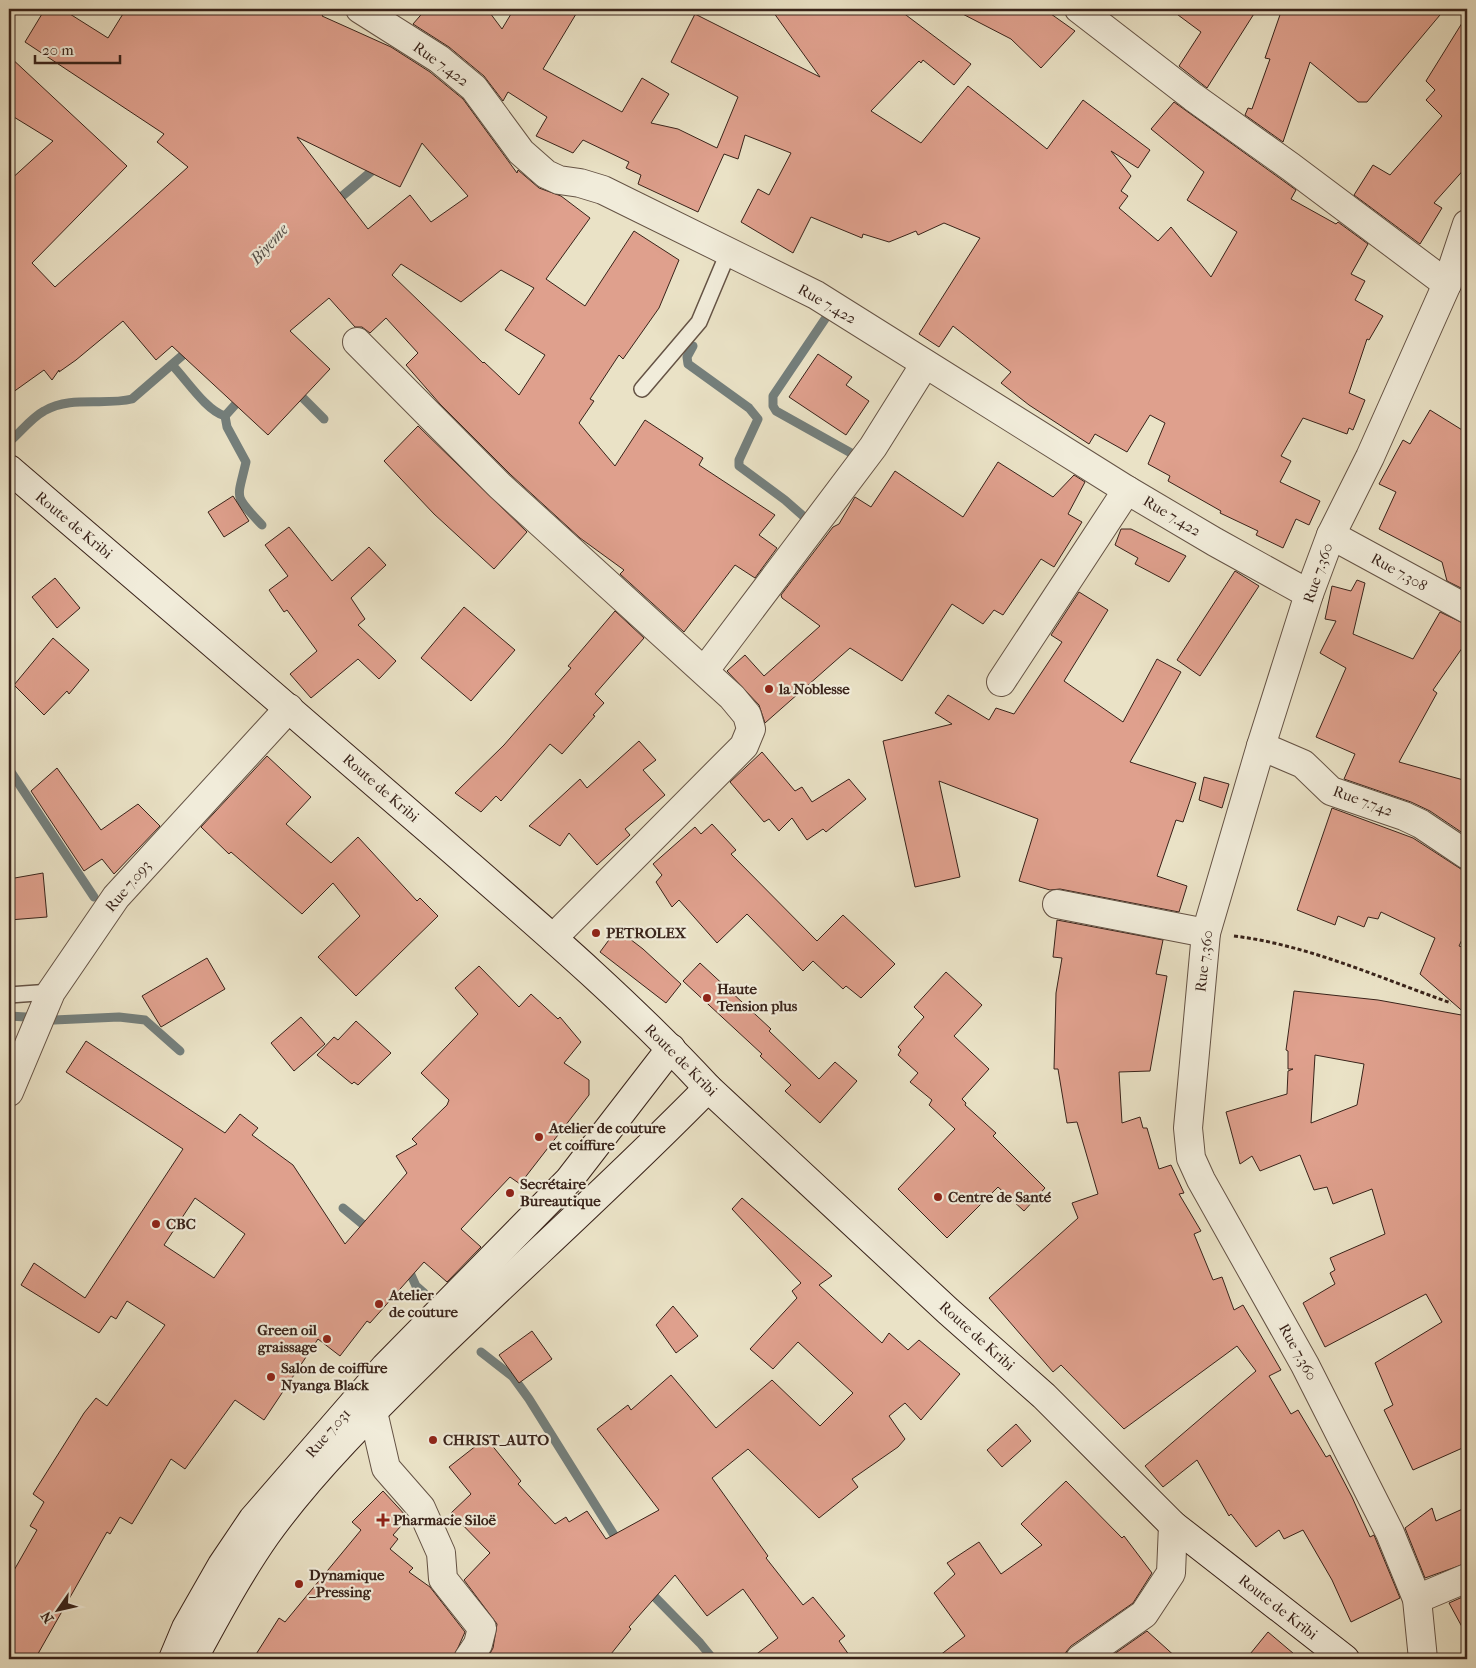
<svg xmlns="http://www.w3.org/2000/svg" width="1476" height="1668" viewBox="0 0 1476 1668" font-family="'IM FELL French Canon',serif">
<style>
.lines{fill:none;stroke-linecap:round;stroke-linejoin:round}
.stream{stroke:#747f7c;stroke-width:9}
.building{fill:#dfa08d;stroke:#39231a;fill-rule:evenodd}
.service-casing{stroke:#655345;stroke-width:18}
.minor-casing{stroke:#655345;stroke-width:30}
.secondary-casing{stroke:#39231a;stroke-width:30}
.path{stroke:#39231a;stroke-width:3;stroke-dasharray:4 2.5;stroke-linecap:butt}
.service{stroke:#f1ecda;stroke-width:15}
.minor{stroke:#f1ecda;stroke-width:28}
.secondary{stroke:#f1ecda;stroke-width:28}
.poi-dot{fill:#8f2418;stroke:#f1ecda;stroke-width:2}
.labels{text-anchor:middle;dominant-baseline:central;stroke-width:4.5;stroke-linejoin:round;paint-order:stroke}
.street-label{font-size:15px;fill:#39231a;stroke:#f1ecda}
.poi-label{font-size:15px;font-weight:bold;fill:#39231a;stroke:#f1ecda;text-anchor:start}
.water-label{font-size:16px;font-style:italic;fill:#56514b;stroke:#f1ecda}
</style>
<rect width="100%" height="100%" fill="#eae2c6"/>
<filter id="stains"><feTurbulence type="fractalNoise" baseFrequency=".004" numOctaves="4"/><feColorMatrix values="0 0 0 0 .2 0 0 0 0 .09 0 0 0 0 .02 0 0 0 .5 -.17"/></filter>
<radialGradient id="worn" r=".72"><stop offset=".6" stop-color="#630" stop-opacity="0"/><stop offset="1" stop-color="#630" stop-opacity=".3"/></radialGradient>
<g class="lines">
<g class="stream">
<path d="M334 203 379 165"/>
<path d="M825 319 773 396V406L776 411 860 458"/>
<path d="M693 346 687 357 688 364 749 408 758 419 739 460V466L785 500 811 523"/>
<path d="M174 367C188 382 207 411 225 416"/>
<path d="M296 391 324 419"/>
<path d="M225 416 227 427 246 462C237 501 233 494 262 525"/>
<path d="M225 416 243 396"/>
<path d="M9 442C20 433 31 418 44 411 71 395 104 406 132 399L191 348"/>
<path d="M9 769 94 897"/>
<path d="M9 1016 26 1017"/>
<path d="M54 1020 119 1017 145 1020 180 1051"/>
<path d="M343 1208 371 1231"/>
<path d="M407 1266 416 1286 424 1293"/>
<path d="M481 1352 513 1377 529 1399 619 1543"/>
<path d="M648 1590 700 1643 713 1659"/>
</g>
</g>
<g class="building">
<path d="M45 9H62L108 38 126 9H327L322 16 391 47 430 72 463 99 517 173 518 170 539 188 561 196 590 218 546 279 585 306 634 231 679 260 659 308 623 359 619 355 590 399 594 401 579 423 615 466 645 420 703 458 699 465 775 515 759 535 777 548 755 578 735 565 684 632 620 574 624 570 580 538 511 475 440 404 406 365 418 353 386 318 370 333 362 327H355L329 298 290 331 330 369 268 435 172 346 156 360 123 321 76 360 59 372V370L52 380 44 370 9 395V181L53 141 9 114V56L127 166 32 263 55 287 188 167 157 142 164 134 25 42ZM297 137 400 187 422 143 468 196 431 222 410 195 368 229ZM401 264 461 302 501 270 534 288 505 330 545 355 519 395 484 362 483 363 392 275Z"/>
<path d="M426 9H487L502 29 514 9H579L543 69 622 112 642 78 669 94 651 123 678 129 717 148 738 97 671 62 695 14 820 77 771 9H898L971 64 954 85 923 60 921 63 919 61 871 111 921 143 968 86 1047 149 1083 100 1150 150 1138 168 1111 151 1131 176 1121 191 1128 196 1119 208 1158 241 1171 227 1211 277 1237 232 1187 200 1204 172 1151 129 1174 102 1296 190 1291 199 1336 224 1338 222 1368 244 1351 274 1365 281 1355 300 1383 316 1369 340 1367 339 1349 393 1365 400 1353 430 1349 428 1347 434 1303 418 1281 456 1291 461 1280 482 1320 501 1309 525 1296 519 1283 548 1256 535 1258 531 1220 513 1221 511 1168 481 1170 476 1148 464 1165 423 1150 415 1127 452 1095 434 1089 444 1029 405 1001 383 1011 372 953 326 939 347 919 334 980 238 944 223 918 235 916 231 889 242 863 234 862 238 811 217 793 253 741 222 758 189 769 195 791 153 745 135 738 159 724 154 698 212 638 184 641 175 626 168 629 162 583 140 573 153 536 136 547 117 508 92 503 101 484 76 449 47 413 24Z"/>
<path d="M953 9H1044L1075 31 1041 68 1011 39Z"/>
<path d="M1170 9H1257L1207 88 1179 66 1201 32Z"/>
<path d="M1282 9H1445L1367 102H1358L1310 62 1283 142 1245 115 1248 108 1252 109 1270 59 1265 58Z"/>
<path d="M1467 15V166L1434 203 1442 208 1420 244 1354 195 1373 165 1390 175 1442 116 1426 100 1435 90 1426 81Z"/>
<path d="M818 354 852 377 846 385 869 401 846 435 789 397Z"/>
<path d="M1430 410 1467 433V591L1447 581 1442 562 1379 529 1396 492 1379 484 1403 440 1410 444Z"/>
<path d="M418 426 527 532 494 569 434 514 384 461Z"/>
<path d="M998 462 1053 497 1074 475 1085 482 1068 514 1082 522 1054 567 1041 559 1003 615 994 610 983 624 952 604 902 681 850 648 765 723 759 705 727 671 745 655 764 676 820 626 782 598 781 595 833 527 839 524 855 497 871 507 895 471 963 517Z"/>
<path d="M233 496 249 521 224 537 208 512Z"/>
<path d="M289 527 332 581 369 547 386 565 351 598 365 619 358 625 396 661 379 679 358 659 311 698 290 674 317 651 287 610 284 612 269 590 288 576 265 545Z"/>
<path d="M1121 529H1131L1186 556 1169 582 1135 564 1138 558 1115 545Z"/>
<path d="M1235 571 1259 586 1200 676 1177 660Z"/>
<path d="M55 578 80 608 57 628 32 597Z"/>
<path d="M1357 580 1365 583 1353 634 1413 659 1440 612 1467 625V641L1433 690 1437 693 1399 762 1467 781V836L1430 811 1411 802 1344 779 1355 754 1316 737 1346 668 1320 653 1336 621 1325 619 1332 586 1351 591Z"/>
<path d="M1079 592 1108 610 1064 681 1123 722 1157 659 1181 672 1130 762 1196 783 1183 822 1176 820 1157 876 1187 886 1179 912 1060 889 1050 890 1019 881 1038 819 939 781 960 877 915 887 883 741 952 724 935 713 948 695 989 720 996 708 1014 714 1062 642 1051 635Z"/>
<path d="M464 607 515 650 471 701 421 658Z"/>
<path d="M615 611 644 638 595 694 604 703 593 715 595 716 562 754 550 744 501 801 496 796 481 812 455 793 504 745 571 668 568 666Z"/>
<path d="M53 638 89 670 69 694 67 691 44 715 14 685Z"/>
<path d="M639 741 656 760 643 770 665 795 625 829 630 835 597 865 569 833 560 846 529 826 580 779 587 788Z"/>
<path d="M762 752 795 791 802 787 812 802 849 779 866 799 826 832 823 829 807 840 792 818 779 831 769 819 764 822 730 782Z"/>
<path d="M267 756 311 797 286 824 331 863 358 837 417 901 420 898 438 916 356 996 318 957 360 916 333 883 302 914 231 852 229 854 201 827Z"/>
<path d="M57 768 101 830 138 804 160 826 114 874 102 859 84 871 31 791Z"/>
<path d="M1204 777 1229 784 1222 808 1199 800Z"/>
<path d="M1332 808 1413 838 1467 873V929L1459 946 1467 949V1015L1420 974 1435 938 1381 912 1378 919 1368 917 1364 927 1338 916 1335 925 1297 910Z"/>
<path d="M712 824 736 850 731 854 817 941 843 915 895 964 861 998 846 986 843 989 813 961 803 971 747 914 717 943 679 900 672 907 656 882 662 875 653 864 695 827 701 834Z"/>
<path d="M43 873 47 917 9 920V879Z"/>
<path d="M1057 920 1163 940 1156 974 1167 976 1150 1071 1119 1072 1122 1123 1140 1117 1143 1128H1147L1159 1169 1171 1165 1184 1193 1179 1194 1201 1231 1194 1234 1213 1280 1222 1277 1234 1310 1243 1305 1281 1370 1269 1376 1291 1414 1298 1410 1326 1457 1330 1455 1352 1497 1370 1537 1374 1535 1376 1540 1400 1598 1351 1622 1332 1580 1303 1530 1284 1539 1279 1530 1256 1547 1231 1514 1229 1516 1197 1460 1163 1487 1145 1466 1256 1371 1237 1346 1124 1429 1061 1365 1053 1372 989 1298 1078 1218 1072 1203 1098 1194 1077 1122 1067 1123 1058 1069H1054L1056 993 1062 958 1053 957Z"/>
<path d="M617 929 643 949 681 984 666 1003 600 952Z"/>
<path d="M207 958 225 989 161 1027 142 996Z"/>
<path d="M700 963 771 1029 769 1031 819 1079 835 1062 857 1081 820 1123 785 1091 791 1085 760 1056 762 1054 683 981Z"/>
<path d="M479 966 519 1007 531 994 558 1019 560 1017 581 1042 564 1063 589 1080V1095L520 1184 510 1177 461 1229 481 1247 447 1282 424 1262 370 1323 367 1321 340 1356 318 1339 264 1420 235 1400 185 1469 171 1459 132 1524 120 1517 110 1534 107 1532 35 1659H9V1579L37 1530 30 1526 44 1502 33 1494 84 1413 96 1398 107 1406 165 1325 127 1301 116 1319 111 1316 99 1333 21 1285 34 1263 85 1298 183 1149 66 1072 86 1041 225 1133 240 1114 258 1128 252 1135 293 1165 345 1244 407 1173 396 1156 417 1144 412 1139 447 1105 449 1100 421 1073 478 1014 455 988ZM195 1198 245 1234 214 1278 164 1245Z"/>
<path d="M946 972 982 1005 954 1036 989 1069 962 1099 966 1103 965 1105 996 1133 993 1136 1045 1188 1024 1211 998 1187 947 1238 898 1189 955 1129 929 1105 932 1100 910 1082 918 1073 898 1055 901 1050 898 1047 924 1017 914 1007Z"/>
<path d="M1294 991 1378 1000 1467 1016V1446L1413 1470 1384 1410 1393 1405 1375 1363 1442 1322 1426 1294 1325 1347 1303 1303 1335 1284 1330 1273 1335 1270 1330 1258 1385 1234 1372 1189 1333 1204 1327 1187 1314 1190 1300 1155 1260 1171 1252 1156 1240 1164 1226 1112 1287 1094 1288 1071 1293 1069H1288V1051L1286 1050ZM1315 1055 1364 1064 1357 1105 1311 1123Z"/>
<path d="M301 1017 325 1044 294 1071 271 1043Z"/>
<path d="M356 1021 391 1053 358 1085 354 1082 352 1084 317 1055 334 1037 338 1040Z"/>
<path d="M742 1198 832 1276 819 1285 882 1343 889 1333 908 1350 919 1340 960 1374 921 1420 905 1403 889 1416 905 1439 898 1447 852 1479 858 1487 819 1518 748 1449 712 1478 768 1556 766 1558 803 1605 813 1597 845 1636 839 1641 852 1659H750L778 1638 743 1589 707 1616 675 1575 629 1627 631 1629 607 1659H487L493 1648 497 1624 464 1580 490 1553 451 1513 471 1494 449 1467 486 1438 521 1481 518 1484 555 1524 566 1517 569 1522 587 1511 606 1539 659 1510 597 1429 628 1405 631 1410 671 1375 716 1428 772 1380 820 1426 853 1393 798 1342 773 1369 750 1349 797 1298 792 1291 801 1283 732 1209Z"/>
<path d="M673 1306 698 1336 676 1353 656 1325Z"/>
<path d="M532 1331 552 1359 519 1383 499 1355Z"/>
<path d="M1016 1424 1031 1441 1002 1467 987 1450Z"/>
<path d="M1066 1481 1122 1538 1124 1536 1152 1573 1133 1603 1071 1646 1066 1652 1065 1659H935L965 1636 934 1593 955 1574 947 1563 979 1542 1001 1574 1042 1545 1021 1524Z"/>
<path d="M383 1491 408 1518 393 1535 398 1539 390 1549 413 1568 409 1572 430 1587 465 1632 453 1659H253L279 1618 285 1622 361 1530 352 1522Z"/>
<path d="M1467 1507V1563L1425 1578 1405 1528 1432 1508 1436 1521Z"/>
<path d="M1467 1595V1636L1449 1603Z"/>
<path d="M1147 1631 1178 1659H1107Z"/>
<path d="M1268 1632 1300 1659H1246Z"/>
</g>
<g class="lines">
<g class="service-casing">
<g id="service">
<path d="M642 389 699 322 728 253"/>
<path d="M9 995 51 992"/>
</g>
</g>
<g class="minor-casing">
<g id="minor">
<path d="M360 9 439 59 474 88 521 152 546 174 559 180 580 183 603 190 816 295 1127 490 1215 542 1309 594"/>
<path d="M1079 9 1193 97 1291 167 1447 284"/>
<path d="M357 342 500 486 732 697 747 715 751 729 744 746 553 938"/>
<path d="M1331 535 1467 609"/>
<path d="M705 670 873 447 925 364"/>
<path d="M1001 682 1127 490"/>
<path d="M1261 746 1303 764 1331 791 1404 816 1421 824 1467 855"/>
<path d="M1057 904 1206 933"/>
<path d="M9 1092 51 992 116 897 289 708"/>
<path d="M373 1412 386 1468 421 1508 441 1553 443 1579 482 1628 478 1644 468 1659"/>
<path d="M1417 1599 1467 1578"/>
<path d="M1080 1659 1144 1614 1171 1573 1173 1525"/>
<path d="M1423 1659 1417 1599 1390 1533 1305 1365 1201 1180 1191 1158 1188 1128 1206 933 1261 746 1309 594 1331 535 1370 457 1447 284 1467 224"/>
</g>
</g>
<g class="secondary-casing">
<g id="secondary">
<path d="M9 469C149 589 290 709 429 830 524 913 622 995 708 1088L948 1311 1044 1396 1173 1525 1345 1659"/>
<path d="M173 1659 186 1628 222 1565 253 1519 385 1367 569 1180 671 1048"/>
<path d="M193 1659C216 1617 238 1575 266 1535 313 1469 378 1406 436 1349 527 1261 620 1178 708 1088"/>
</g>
</g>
<path class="path" d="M1234 936C1308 945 1380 978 1451 1003"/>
<use href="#service" class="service"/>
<use href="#minor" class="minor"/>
<use href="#secondary" class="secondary"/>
</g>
<g class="poi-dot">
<circle cx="769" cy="689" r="5"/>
<circle cx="596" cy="933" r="5"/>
<circle cx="707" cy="998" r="5"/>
<circle cx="539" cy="1137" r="5"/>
<circle cx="510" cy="1193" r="5"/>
<circle cx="938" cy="1197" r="5"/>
<circle cx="156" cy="1224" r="5"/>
<circle cx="379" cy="1304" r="5"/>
<circle cx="327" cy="1339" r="5"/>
<circle cx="271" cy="1377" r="5"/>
<circle cx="433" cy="1440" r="5"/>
<path d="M380.5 1512.5h5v5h5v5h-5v5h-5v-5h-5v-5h5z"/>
<circle cx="299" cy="1584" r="5"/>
</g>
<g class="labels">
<g class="street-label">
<text transform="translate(441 64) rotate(36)">Rue 7.422</text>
<text transform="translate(827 304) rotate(30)">Rue 7.422</text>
<text transform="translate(1172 516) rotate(31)">Rue 7.422</text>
<text transform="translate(74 525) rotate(40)">Route de Kribi</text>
<text transform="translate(1399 572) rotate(29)">Rue 7.308</text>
<text transform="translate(1318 573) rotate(-71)">Rue 7.360</text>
<text transform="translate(381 788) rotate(41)">Route de Kribi</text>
<text transform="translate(1363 801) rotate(20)">Rue 7.742</text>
<text transform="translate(128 886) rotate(-50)">Rue 7.093</text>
<text transform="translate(1204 961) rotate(-83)">Rue 7.360</text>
<text transform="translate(681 1060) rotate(45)">Route de Kribi</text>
<text transform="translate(977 1336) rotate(42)">Route de Kribi</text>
<text transform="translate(1298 1352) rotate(61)">Rue 7.360</text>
<text transform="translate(328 1433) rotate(-49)">Rue 7.031</text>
<text transform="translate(1278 1607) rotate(38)">Route de Kribi</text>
</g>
<g class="poi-label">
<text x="779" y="689">la Noblesse</text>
<text x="606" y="933">PETROLEX</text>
<text x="717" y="989">Haute<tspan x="717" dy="17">Tension plus</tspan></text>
<text x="549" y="1128">Atelier de couture<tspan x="549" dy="17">et coiffure</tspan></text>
<text x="520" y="1184">Secrétaire<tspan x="520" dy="17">Bureautique</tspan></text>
<text x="948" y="1197">Centre de Santé</text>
<text x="166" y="1224">CBC</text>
<text x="389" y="1295">Atelier<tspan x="389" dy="17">de couture</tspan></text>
<text x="317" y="1330" text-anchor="end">Green oil<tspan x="317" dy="17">graissage</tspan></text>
<text x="281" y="1368">Salon de coiffure<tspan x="281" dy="17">Nyanga Black</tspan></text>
<text x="443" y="1440">CHRIST_AUTO</text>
<text x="393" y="1520">Pharmacie Siloë</text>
<text x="309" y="1575">Dynamique<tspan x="309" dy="17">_Pressing</tspan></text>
</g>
<g class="water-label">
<text transform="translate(269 244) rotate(-48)">Biyeme</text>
</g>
</g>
<rect width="1476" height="1668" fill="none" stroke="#eae2c6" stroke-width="30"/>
<rect x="10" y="10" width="1456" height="1648" fill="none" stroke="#39231a" stroke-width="2.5"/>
<rect x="15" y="15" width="1446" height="1638" fill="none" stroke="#39231a"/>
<g transform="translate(58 1610) rotate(236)" stroke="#f1ecda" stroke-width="4" paint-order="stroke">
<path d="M0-4L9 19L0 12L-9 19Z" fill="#39231a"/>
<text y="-8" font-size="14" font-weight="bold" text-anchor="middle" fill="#39231a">N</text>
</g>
<path d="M35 55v8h85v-8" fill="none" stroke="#39231a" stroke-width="2.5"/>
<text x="42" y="55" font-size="15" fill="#39231a" stroke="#f1ecda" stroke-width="4" paint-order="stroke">20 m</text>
<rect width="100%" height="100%" filter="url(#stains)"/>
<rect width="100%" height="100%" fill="url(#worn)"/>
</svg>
